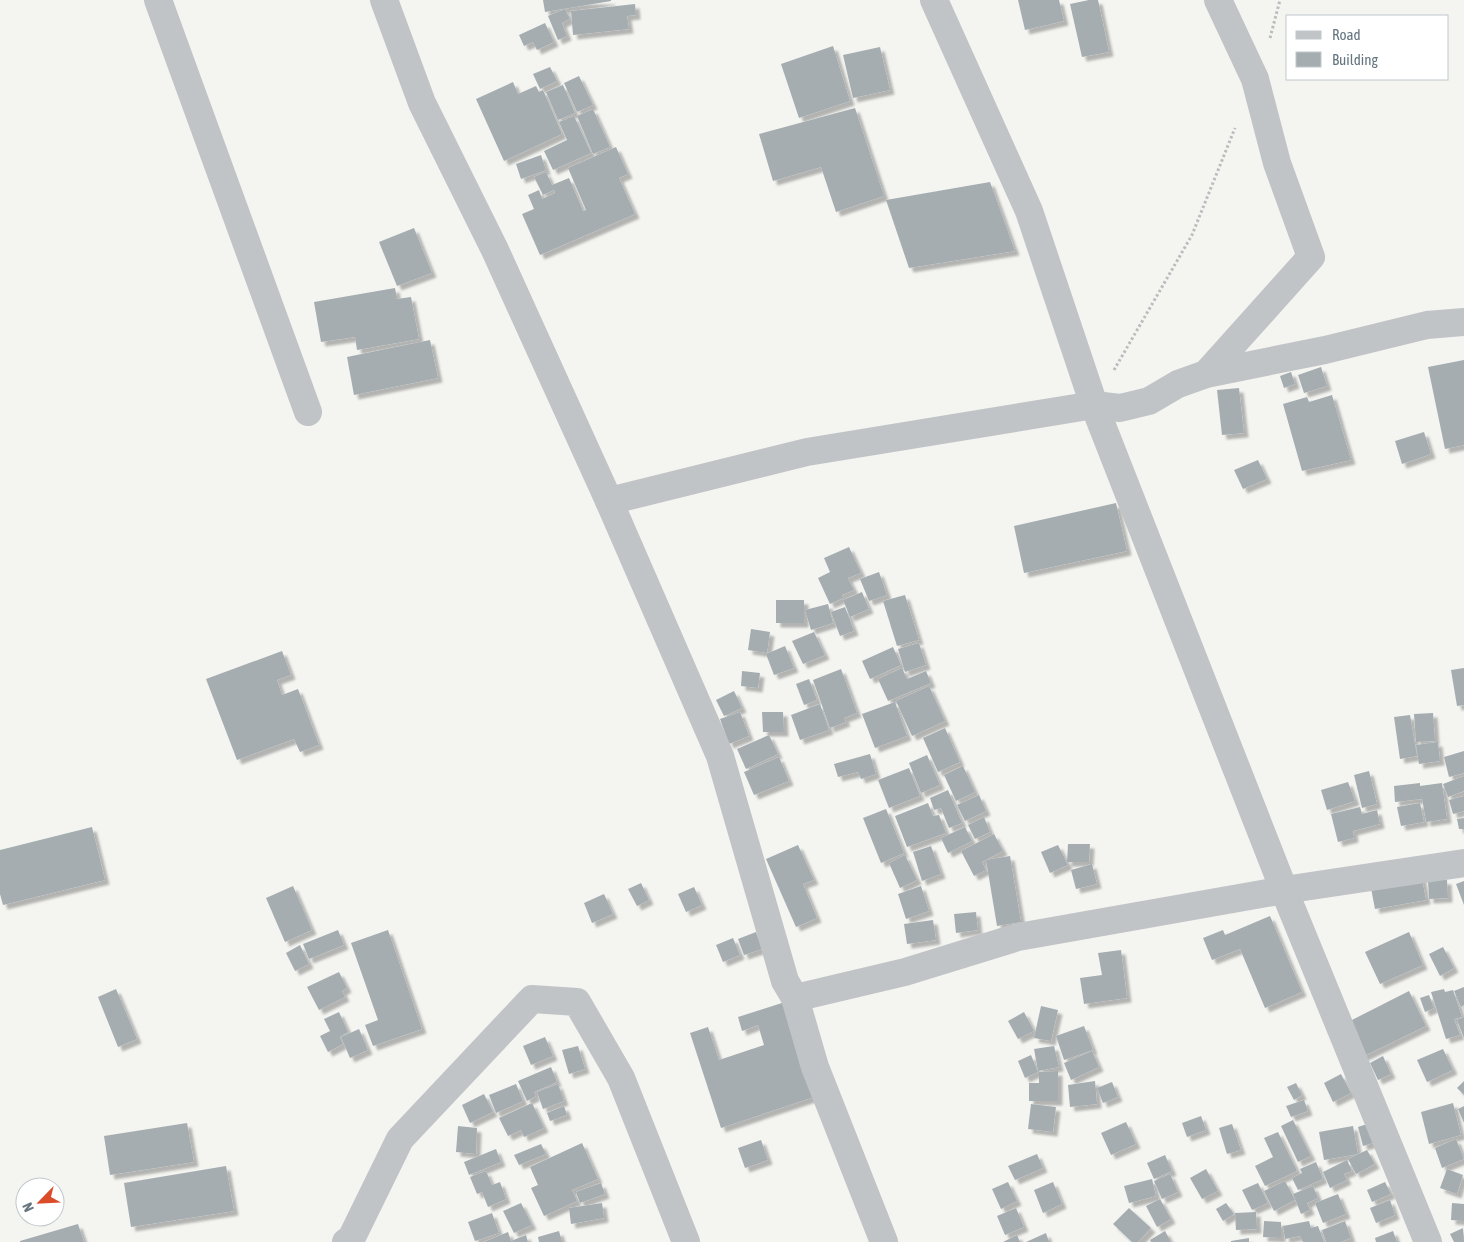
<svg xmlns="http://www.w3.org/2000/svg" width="1464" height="1242" viewBox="0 0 1464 1242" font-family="'Asap Condensed',sans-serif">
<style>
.building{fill:#a5adb1;filter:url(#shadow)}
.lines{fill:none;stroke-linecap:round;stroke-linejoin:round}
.path{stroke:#babcbe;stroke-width:3;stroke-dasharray:2.5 2.5;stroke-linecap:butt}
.minor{stroke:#c0c4c7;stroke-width:28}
</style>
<defs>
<filter id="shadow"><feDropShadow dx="4.5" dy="4.5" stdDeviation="1" flood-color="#0004"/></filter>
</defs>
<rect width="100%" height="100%" fill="#f4f4f1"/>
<g class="building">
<path d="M543 0H611V1L545 12Z"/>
<path d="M1018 0H1059L1064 21 1025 30Z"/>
<path d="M1089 0H1098L1109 52 1082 57 1070 4Z"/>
<path d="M635 4 636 15 627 16 629 29 573 35 571 11Z"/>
<path d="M565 9 570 19 562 23 567 36 558 40 548 16Z"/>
<path d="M545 23 554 42 537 50 533 42 524 46 519 35Z"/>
<path d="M833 46 850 101 799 118 781 64Z"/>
<path d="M880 47 890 90 853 98 843 55Z"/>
<path d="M550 67 557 81 540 89 533 74Z"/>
<path d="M579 76 593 105 577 112 564 83Z"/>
<path d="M513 82 518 94 536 86 539 92 543 90 562 134 504 161 476 99Z"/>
<path d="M563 85 575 113 558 120 546 92Z"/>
<path d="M855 108 884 196 836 212 821 167 773 181 759 134Z"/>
<path d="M593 109 610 147 593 154 577 116Z"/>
<path d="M574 116 591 153 553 170 544 151 567 140 559 122Z"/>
<path d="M616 147 628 174 619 178 635 214 540 255 522 214 534 209 528 195 539 190 542 199 555 193 554 190 543 195 534 177 546 172 552 185 569 178 583 211 586 210 568 168Z"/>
<path d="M541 155 546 170 521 179 516 164Z"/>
<path d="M990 182 1015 251 909 268 886 200Z"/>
<path d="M414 228 432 273 397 286 379 242Z"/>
<path d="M395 288 397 299 411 297 419 339 357 350 355 337 321 342 314 302Z"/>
<path d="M430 340 438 378 354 395 347 357Z"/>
<path d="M1464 360V445L1445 449 1428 367Z"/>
<path d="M1321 367 1327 386 1304 393 1298 375Z"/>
<path d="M1291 372 1295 384 1284 388 1280 376Z"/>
<path d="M1239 388 1244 433 1222 435 1217 390Z"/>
<path d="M1332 395 1351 460 1302 471 1283 404 1307 397 1309 402Z"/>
<path d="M1424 432 1431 454 1402 464 1395 441Z"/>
<path d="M1258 460 1267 479 1243 489 1234 470Z"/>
<path d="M1116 503 1127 551 1024 573 1014 526Z"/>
<path d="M849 547 861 573 848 578 854 590 842 595 843 598 830 604 818 578 830 572 824 558Z"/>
<path d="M879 572 887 595 869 601 860 579Z"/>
<path d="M862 592 869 609 850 617 843 600Z"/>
<path d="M905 595 919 640 897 646 883 601Z"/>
<rect x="776" y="600" width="28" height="23"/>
<path d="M828 604 833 623 811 630 805 610Z"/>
<path d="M845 607 854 631 840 636 831 612Z"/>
<path d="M751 629 770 632 767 653 748 650Z"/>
<path d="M814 632 825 655 803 664 792 641Z"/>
<path d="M919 643 926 665 905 672 898 649Z"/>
<path d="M785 646 794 668 774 675 766 654Z"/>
<path d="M893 647 901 665 870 679 862 661Z"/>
<path d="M282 651 291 675 277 680 282 695 298 689 319 745 300 752 294 739 237 760 206 679Z"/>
<path d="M902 668 907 679 926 671 931 683 888 701 878 679Z"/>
<path d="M1464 668V705L1457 706 1451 670Z"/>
<path d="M841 669 857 713 844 718 846 722 830 728 813 680Z"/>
<path d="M742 671 760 673 758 688 741 686Z"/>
<path d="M809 679 817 700 804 705 796 684Z"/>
<path d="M929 686 945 721 912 736 896 701Z"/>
<path d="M734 691 742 708 724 716 716 700Z"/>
<path d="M895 702 907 736 875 748 862 714Z"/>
<path d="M820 704 829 730 800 740 791 715Z"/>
<path d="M740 712 749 736 729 744 720 719Z"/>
<path d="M762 712H783L784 732H763Z"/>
<path d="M1433 713 1435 741 1416 742 1414 714Z"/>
<path d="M1410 715 1417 756 1400 759 1394 717Z"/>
<path d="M945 728 960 762 938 772 923 738Z"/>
<path d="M769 735 778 754 746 769 737 749Z"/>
<path d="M1438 742 1440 761 1419 764 1416 745Z"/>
<path d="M1464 751V773L1449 777 1444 757Z"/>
<path d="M870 754 876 774 861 779 858 772 838 777 834 764Z"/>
<path d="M927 755 940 785 921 793 909 763Z"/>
<path d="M779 757 789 781 754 795 744 772Z"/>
<path d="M963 766 975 792 956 801 944 775Z"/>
<path d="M909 768 920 796 889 808 878 780Z"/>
<path d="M1369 771 1377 804 1362 808 1354 775Z"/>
<path d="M1464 776V791L1448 797 1443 784Z"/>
<path d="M1348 782 1355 801 1327 810 1321 790Z"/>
<path d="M1420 783V786L1442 783 1447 819 1426 822 1421 792 1422 799 1395 802 1394 786Z"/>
<path d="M948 790 962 823 949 828 941 808 934 810 930 798Z"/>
<path d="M979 795 986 811 965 821 957 805Z"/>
<path d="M1464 796V811L1453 814 1449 800Z"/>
<path d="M928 803 933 816 939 815 946 833 907 847 895 816Z"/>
<path d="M1420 803 1424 822 1401 826 1397 807Z"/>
<path d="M1360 807 1362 814 1377 810 1380 824 1353 831 1354 838 1338 842 1331 814Z"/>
<path d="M886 809 904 853 881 863 863 818Z"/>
<path d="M984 817 990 832 975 839 968 825Z"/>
<path d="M1464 818V829H1459L1457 819Z"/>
<path d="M92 827 105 880 3 905 0 894V850Z"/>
<path d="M965 827 972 841 948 853 941 838Z"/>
<path d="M994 834 1003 851 982 862 986 870 974 876 961 851Z"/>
<path d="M1068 844H1090L1089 862H1067Z"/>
<path d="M798 845 814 880 803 884 817 918 796 927 766 859Z"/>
<path d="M1058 845 1068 865 1050 873 1041 852Z"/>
<path d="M931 846 941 874 922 881 913 852Z"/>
<path d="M905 855 917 880 900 888 889 863Z"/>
<path d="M1010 856 1021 922 997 926 986 860Z"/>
<path d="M1092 864 1097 884 1076 889 1071 870Z"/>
<path d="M1421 874 1426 900 1375 909 1370 883Z"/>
<path d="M1428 880H1447L1448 898 1429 899Z"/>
<path d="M1464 881V905L1456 884Z"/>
<path d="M641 883 649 900 637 906 628 889Z"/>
<path d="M293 886 312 930 285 942 266 898Z"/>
<path d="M921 886 929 911 906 919 898 894Z"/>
<path d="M694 887 702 905 686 912 678 894Z"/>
<path d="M604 894 613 914 592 923 584 903Z"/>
<path d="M976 912 978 930 956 933 954 914Z"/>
<path d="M1270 916 1302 992 1265 1008 1240 949 1212 960 1203 938 1223 930 1225 935Z"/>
<path d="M933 920 936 940 907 944 904 924Z"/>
<path d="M338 930 344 945 309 959 303 944Z"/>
<path d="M388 930 422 1029 373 1046 365 1025 378 1020 351 943Z"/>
<path d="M756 932 762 949 744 955 738 939Z"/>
<path d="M1409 932 1423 965 1380 984 1365 952Z"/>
<path d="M733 938 740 955 723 962 716 945Z"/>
<path d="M300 945 309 964 295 971 286 953Z"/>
<path d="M1443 947 1454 968 1440 976 1429 954Z"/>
<path d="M1121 950 1127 998 1084 1004 1080 978 1102 975 1098 953Z"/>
<path d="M339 972 347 988 342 991 345 997 319 1010 307 987Z"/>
<path d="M1464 987V1005L1461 1007 1454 991Z"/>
<path d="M116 989 137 1039 118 1047 98 997Z"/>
<path d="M1444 989 1445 992 1453 990 1462 1017 1454 1019 1460 1035 1446 1039 1431 992Z"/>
<path d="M1409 991 1426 1026 1362 1057 1346 1023Z"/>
<path d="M1429 995 1434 1008 1425 1012 1420 998Z"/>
<path d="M785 1002 817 1096 721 1128 690 1033 708 1027 719 1060 764 1045 758 1025 742 1031 738 1017Z"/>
<path d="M1041 1006 1058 1010 1051 1041 1034 1038Z"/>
<path d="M339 1012 348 1032 338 1038 340 1037 343 1044 328 1052 320 1036 330 1031 324 1019Z"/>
<path d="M1024 1012 1034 1031 1018 1039 1008 1021Z"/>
<path d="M1464 1017V1038L1457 1020Z"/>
<path d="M1084 1026 1093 1050 1064 1060 1056 1036Z"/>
<path d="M359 1029 368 1050 350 1058 341 1037Z"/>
<path d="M545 1037 553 1056 531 1065 523 1046Z"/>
<path d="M578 1046 585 1069 569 1074 562 1050Z"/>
<path d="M1054 1046 1059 1067 1038 1071 1034 1049Z"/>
<path d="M1443 1049 1453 1070 1427 1082 1417 1060Z"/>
<path d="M1092 1051 1099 1067 1071 1080 1064 1063Z"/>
<path d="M1031 1055 1038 1072 1025 1078 1018 1061Z"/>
<path d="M1383 1056 1391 1074 1378 1080 1370 1063Z"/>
<path d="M551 1067 557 1082 534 1092 536 1096 527 1101 518 1081Z"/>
<path d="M1058 1071V1101H1029V1083H1039V1072Z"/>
<path d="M1341 1074 1351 1093 1333 1102 1324 1083Z"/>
<path d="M1095 1081 1097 1104 1070 1107 1068 1085Z"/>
<path d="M1464 1081V1095L1457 1088Z"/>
<path d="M1112 1082 1118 1097 1103 1103 1097 1088Z"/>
<path d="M1296 1083 1302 1095 1294 1100 1287 1087Z"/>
<path d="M516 1084 523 1101 496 1113 489 1095Z"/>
<path d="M558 1084 564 1101 543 1109 537 1092Z"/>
<path d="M484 1094 493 1112 470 1123 462 1105Z"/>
<path d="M1304 1100 1308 1111 1291 1117 1286 1106Z"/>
<path d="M532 1103 544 1128 524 1137 521 1130 508 1136 499 1118Z"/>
<path d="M1453 1103 1461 1135 1429 1144 1421 1112Z"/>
<path d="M1031 1104 1056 1107 1053 1132 1028 1129Z"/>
<path d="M564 1106 567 1115 550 1121 547 1113Z"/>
<path d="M1464 1106V1123L1458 1109Z"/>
<path d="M1201 1116 1206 1130 1187 1137 1182 1123Z"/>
<path d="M1293 1120 1311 1156 1298 1162 1281 1126Z"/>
<path d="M1126 1122 1136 1144 1111 1155 1101 1133Z"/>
<path d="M187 1123 194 1162 110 1175 104 1136Z"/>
<path d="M1370 1123 1376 1142 1363 1146 1358 1127Z"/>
<path d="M1232 1124 1241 1150 1227 1154 1219 1128Z"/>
<path d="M458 1126 477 1128 476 1154 456 1152Z"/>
<path d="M1353 1126 1358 1154 1324 1160 1319 1132Z"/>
<path d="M1278 1132 1297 1171 1265 1186 1255 1166 1273 1157 1264 1138Z"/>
<path d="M1456 1139 1464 1159 1442 1168 1435 1148Z"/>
<path d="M761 1140 768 1160 745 1168 738 1148Z"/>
<path d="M582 1143 598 1179 572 1190 577 1201 544 1216 531 1188 538 1185 530 1167Z"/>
<path d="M541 1144 546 1154 519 1165 514 1155Z"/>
<path d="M496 1149 501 1162 469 1175 464 1162Z"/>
<path d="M1367 1150 1375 1164 1356 1174 1348 1159Z"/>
<path d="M1037 1154 1043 1168 1015 1180 1008 1166Z"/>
<path d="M1165 1155 1172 1171 1154 1179 1147 1163Z"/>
<path d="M1347 1160 1352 1171 1344 1174 1347 1180 1330 1188 1323 1172Z"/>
<path d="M1316 1162 1323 1179 1298 1190 1292 1178 1302 1173 1300 1169Z"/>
<path d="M226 1166 234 1211 131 1227 124 1183Z"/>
<path d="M1206 1169 1218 1191 1202 1199 1190 1178Z"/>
<path d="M1447 1169 1463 1175 1457 1194 1440 1188Z"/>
<path d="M486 1171 492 1185 500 1182 506 1199 488 1207 482 1192 477 1194 470 1177Z"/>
<path d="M1170 1174 1178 1192 1162 1199 1154 1181Z"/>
<path d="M1152 1179 1156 1196 1129 1203 1124 1186Z"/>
<path d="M1285 1181 1295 1200 1274 1211 1264 1191Z"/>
<path d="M1008 1182 1017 1201 1001 1209 992 1189Z"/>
<path d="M1053 1182 1062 1204 1043 1213 1034 1190Z"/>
<path d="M1385 1182 1391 1194 1372 1202 1367 1190Z"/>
<path d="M601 1183 605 1194 580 1203 576 1192Z"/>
<path d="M1258 1183 1268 1203 1252 1210 1242 1190Z"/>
<path d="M1313 1186 1318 1198 1307 1203 1310 1210 1301 1214 1293 1194Z"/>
<path d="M1338 1194 1346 1214 1323 1223 1315 1203Z"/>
<path d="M1160 1199 1171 1219 1157 1227 1146 1206Z"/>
<path d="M1390 1200 1395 1215 1376 1223 1370 1208Z"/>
<path d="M521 1203 532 1225 514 1233 503 1211Z"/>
<path d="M602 1203 604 1218 571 1224 569 1208Z"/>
<path d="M1226 1203 1234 1214 1223 1221 1216 1209Z"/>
<path d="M1452 1203 1464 1204V1221L1451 1220Z"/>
<path d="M1016 1208 1024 1227 1005 1235 997 1216Z"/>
<path d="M1129 1208 1151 1228 1138 1242H1132L1113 1224Z"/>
<path d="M1256 1212 1257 1229 1236 1230 1235 1213Z"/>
<path d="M492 1213 499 1233 475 1241 468 1222Z"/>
<path d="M1264 1221 1281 1222V1238L1263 1237Z"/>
<path d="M1309 1221 1311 1228 1318 1226 1324 1242H1303L1300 1236 1285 1239 1283 1226Z"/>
<path d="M1345 1221 1351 1238 1341 1242H1326L1322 1230Z"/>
<path d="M78 1224 84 1242H20V1241Z"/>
<path d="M1463 1228 1464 1242H1454L1450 1234Z"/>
<path d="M559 1231 562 1242H539L538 1237Z"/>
<path d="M1165 1231 1171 1242H1151L1150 1240Z"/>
<path d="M1393 1231 1397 1242H1376L1375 1238Z"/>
<path d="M508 1232 511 1241 526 1235 528 1242H484Z"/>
<path d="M1046 1233 1049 1242H1026Z"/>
<path d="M1017 1235 1020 1242H1003Z"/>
<path d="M1249 1238V1242H1231V1241Z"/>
</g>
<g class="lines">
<g class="path">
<path d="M1270 38 1280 0"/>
<path d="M1114 370 1192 235 1235 128"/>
</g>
<g class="minor">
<path d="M158 0 308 412"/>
<path d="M384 0 422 103 495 250 609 501 720 756 785 981 795 998 815 1067 884 1242"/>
<path d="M934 0 1029 211 1094 405 1284 890 1428 1242"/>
<path d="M1206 374 1311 257 1277 163 1255 79 1218 0"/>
<path d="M609 501 807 452 1094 405 1120 408 1149 401 1178 384 1206 374 1325 350 1427 325 1464 322"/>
<path d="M795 998 905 972 1018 937 1284 890 1464 863"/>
<path d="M346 1242 351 1239 400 1139 532 999 577 1002 621 1078 686 1242"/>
</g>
</g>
<rect x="1286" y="15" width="162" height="65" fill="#ffffff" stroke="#c1c8cc"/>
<rect x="1296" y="31" width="25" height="8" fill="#c0c4c7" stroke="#c1c8cc"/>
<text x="1332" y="40" font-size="15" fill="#657580">Road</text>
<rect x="1296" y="52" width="25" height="15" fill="#a5adb1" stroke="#c1c8cc"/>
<text x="1332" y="65" font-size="15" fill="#657580">Building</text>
<g transform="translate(40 1202) rotate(246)"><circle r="24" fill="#ffffff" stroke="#c1c8cc"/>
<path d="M0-4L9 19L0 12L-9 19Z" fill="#db4c2a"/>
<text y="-8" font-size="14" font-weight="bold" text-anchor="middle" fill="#657580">N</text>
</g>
</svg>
